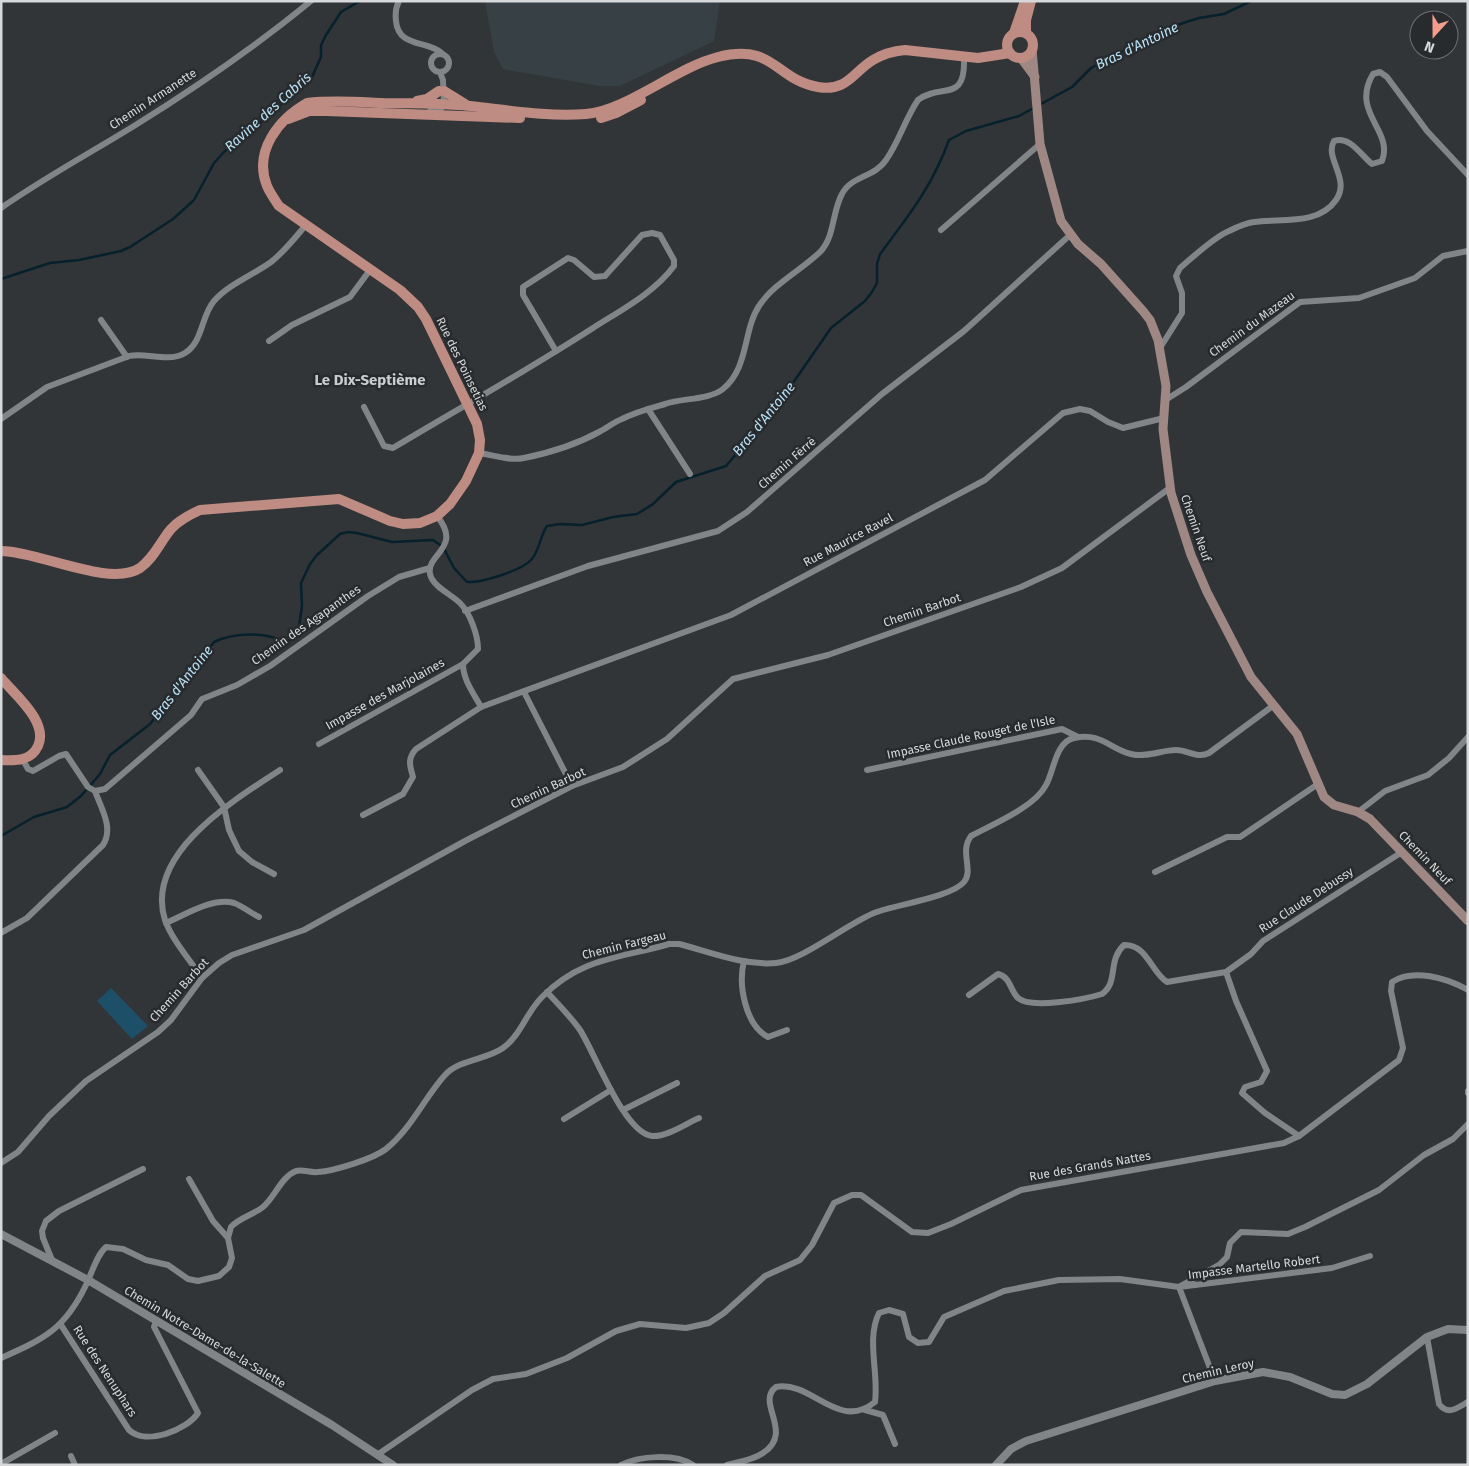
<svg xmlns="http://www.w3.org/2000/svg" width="1469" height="1466" viewBox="0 0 1469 1466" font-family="'Fira Sans',sans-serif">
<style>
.built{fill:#374045}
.green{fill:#1d5068}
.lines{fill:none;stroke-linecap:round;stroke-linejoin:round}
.stream{stroke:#06202c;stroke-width:2.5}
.minor{stroke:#818587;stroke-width:6}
.tertiary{stroke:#818587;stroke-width:8}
.secondary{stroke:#9f8884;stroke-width:9}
.primary{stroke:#be8c82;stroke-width:10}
.labels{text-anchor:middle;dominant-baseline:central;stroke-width:5;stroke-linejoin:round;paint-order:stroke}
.street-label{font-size:12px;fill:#d6d8d9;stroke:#282b2d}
.water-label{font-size:14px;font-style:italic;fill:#bae1f6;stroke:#282b2d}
.quarter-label{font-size:15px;font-weight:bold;fill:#c9cdcf;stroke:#282b2d}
</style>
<rect width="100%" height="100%" fill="#323537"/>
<path class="built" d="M485 1H720L714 41 620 86H599L503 69 494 52Z"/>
<path class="green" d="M111 988 148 1026 132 1039 97 1001Z"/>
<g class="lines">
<g class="stream">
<path d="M1 279 50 263 79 260 121 251 130 247 173 219 194 200 214 163 225 151 245 136 312 77 321 57V45L326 35 341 12 360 1"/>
<path d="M1 836 34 817 67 807 81 796 100 774 110 755 150 724 214 642C235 632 265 632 286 642L295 638 298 634 302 606 301 583 310 564 317 555 340 534 348 532 357 533 392 542 433 540 443 547 454 568 467 582C482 583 523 570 532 559 540 549 540 536 547 526L560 524 582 525 613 517 637 514 653 504 676 482 726 466 777 406 831 328 865 301 872 292 877 283V264L880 254C909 215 932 187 949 140L966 131 1019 116 1072 87 1091 68 1105 60 1180 24 1199 18 1224 14 1251 1"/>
</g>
<g class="minor">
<path d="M399 1C396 7 395 14 396 21 398 48 429 40 443 54"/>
<circle cx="440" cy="63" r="9"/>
<path d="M430 111 440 110 444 105 443 80 441 75"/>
<path d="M1 208C44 178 90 153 134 126 195 88 255 47 311 1"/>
<path d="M941 230 1040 144"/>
<path d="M101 320 127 357"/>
<path d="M269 341 292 325 350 297 370 270"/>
<path d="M1160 348 1182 313V293L1176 276 1180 268C1193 257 1214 237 1229 231 1237 227 1246 223 1254 222 1281 218 1318 226 1336 200 1351 179 1324 158 1334 141 1349 135 1361 155 1372 164L1382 161C1394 130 1350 113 1373 74L1380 72 1387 77 1427 131 1468 175"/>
<path d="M1167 399 1186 387 1300 302 1359 298 1415 278 1443 256 1468 251"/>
<path d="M364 407 384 446 393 448C460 408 528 370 593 328 621 310 654 293 674 266V260L660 235 652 233 642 235 605 276 594 277 574 260 568 258 523 287V295L556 351"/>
<path d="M648 409 690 474"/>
<path d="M1 419 47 387 129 356C146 352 169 363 185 353 203 342 201 316 214 301 229 284 253 275 271 262 284 252 295 238 305 226"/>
<path d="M479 453C494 455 509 461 524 458 549 453 577 444 599 432 607 428 614 422 622 419 635 412 651 408 665 404 682 398 709 400 723 389 749 368 743 330 759 306 774 283 802 270 821 251 835 235 832 212 842 194 851 176 875 177 886 160 899 142 905 119 918 100 942 82 966 105 964 56"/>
<path d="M465 611 588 566 718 531 747 512 882 394 964 331 1070 235"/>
<path d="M524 692 572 786"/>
<path d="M481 707 731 615 985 480 1063 413 1080 409 1090 411 1108 422 1123 428 1164 418"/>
<path d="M319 744 463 664"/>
<path d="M23 760 28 769 33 771 59 756 66 754 88 787 95 791 105 789 191 715 202 699 237 685 270 666 368 596 399 577 430 568"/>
<path d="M198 770 224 807 229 830 239 851 252 862 274 874"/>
<path d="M867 770 1062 729 1078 737"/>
<path d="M1358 812 1385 791 1428 775 1449 758 1468 737"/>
<path d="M363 815 403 794 413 777C410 766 407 759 416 749L481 707C474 694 463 680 463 664L478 649C478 635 470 613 460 603 451 594 433 587 430 574 426 554 463 548 437 516"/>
<path d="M1155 872 1227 837H1240L1318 784"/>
<path d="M166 923C185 915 213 897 234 903 242 906 251 913 259 917"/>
<path d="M1 933 27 918 103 845C114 828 101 808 95 791"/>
<path d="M744 961C738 984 745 1025 768 1037L787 1030"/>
<path d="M1226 972 1236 1001 1267 1071 1261 1082 1245 1087 1242 1093 1265 1113 1299 1136"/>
<path d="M202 978C190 960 172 940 165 920 144 854 234 800 280 770"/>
<path d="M547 992C558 1004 571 1017 580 1030 595 1053 624 1133 652 1136 667 1137 685 1124 699 1118"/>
<path d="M969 995 998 974C1010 977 1010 989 1017 997 1028 1010 1086 999 1102 994 1119 982 1107 961 1124 945 1147 944 1151 972 1167 982L1226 972 1251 954 1263 941 1402 852"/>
<path d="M1468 1091V1093"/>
<path d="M623 1110 677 1083"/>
<path d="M564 1119 611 1090"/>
<path d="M1 1163 18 1152 49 1116 86 1081 158 1032 171 1020 202 978 219 963 232 955 304 930 465 841 572 786 623 767 667 739 733 679 828 655 1021 587 1062 568 1171 487"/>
<path d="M189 1179 213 1221 228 1238"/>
<path d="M52 1260 43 1238 42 1231 46 1221 59 1211 143 1169"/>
<path d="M61 1325 129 1430C146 1446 187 1430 198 1413L154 1327 156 1321"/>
<path d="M1427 1337 1439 1404C1448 1416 1457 1408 1468 1402"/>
<path d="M1 1358C44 1339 65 1329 86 1285 92 1273 96 1256 106 1247L123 1249 146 1260 168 1265 188 1279 198 1281 219 1276 229 1267 232 1258 228 1238 231 1227C239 1218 253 1215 263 1207 275 1197 281 1177 296 1171 303 1169 310 1173 318 1172 334 1171 373 1159 386 1149 411 1129 425 1097 445 1075 460 1059 486 1060 503 1048 521 1035 526 1013 542 997 582 957 618 959 669 944H679C710 952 744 966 776 963 803 960 845 925 874 913 894 905 952 897 964 882 974 870 959 852 971 836 993 824 1035 807 1046 785 1054 772 1055 742 1074 738 1101 732 1110 749 1131 754 1146 758 1162 750 1176 750 1188 750 1197 759 1209 753L1274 705"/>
<path d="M1215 1381 1179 1287 1332 1268 1370 1256"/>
<path d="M865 1410 883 1415 895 1444"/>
<path d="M377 1455 472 1390 493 1379 526 1374 567 1358 616 1331 640 1324 686 1328 709 1323 724 1313 765 1276 800 1260 812 1245 834 1203 852 1195H861L912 1232 928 1233 951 1224 1021 1190 1284 1143 1299 1136 1399 1060 1403 1048 1391 991 1392 982C1413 968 1447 978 1468 990"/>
<path d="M71 1456 75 1465"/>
<path d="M1 1464 55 1433"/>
<path d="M621 1465C639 1456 675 1453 693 1465"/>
<path d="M727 1465C739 1462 753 1460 763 1453 795 1432 755 1403 776 1387 812 1380 838 1432 875 1402 879 1374 866 1339 879 1313L889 1310 903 1314 909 1337 918 1343 929 1342 944 1317 1004 1291 1059 1280 1120 1279 1179 1287 1219 1265 1227 1257 1230 1243 1241 1232 1288 1234 1305 1227 1379 1190 1424 1155 1453 1139 1468 1124"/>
</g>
<g class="tertiary">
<path d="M1 1234 88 1280 332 1425 393 1465"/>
<path d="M996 1465 1011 1449 1026 1441 1215 1381 1263 1372 1290 1377 1332 1394 1345 1395 1367 1384 1427 1337 1448 1329 1468 1330"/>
</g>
<g class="secondary">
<path d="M1032 49 1040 144 1061 221 1078 244 1101 264 1143 311 1150 320 1158 340 1166 386 1163 429 1171 493 1191 555 1207 592 1251 677 1297 734 1324 797 1334 805 1358 812 1370 819 1468 921"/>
<path d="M1021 58 1035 77"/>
</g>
<g class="primary">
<circle cx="1020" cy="45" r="13"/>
<path d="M1014 33 1025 1"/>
<path d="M1026 33V20L1031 1"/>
<path d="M444 91 465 104"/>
<path d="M417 101 427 99 439 91"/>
<path d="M601 118 616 113 641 100"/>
<path d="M288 119 309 111H326L520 118"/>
<path d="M1 551C38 551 110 588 140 568 155 557 160 542 171 529 179 520 189 515 200 510L339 499 390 521 403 524 420 523 437 516 450 504 466 481 479 453 480 440 477 424 426 319 418 307 400 290 279 206C275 200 270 193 267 186 253 151 279 119 307 103 332 100 358 102 383 103 412 103 441 103 470 106 508 110 548 117 586 114 626 111 677 67 718 57 775 43 774 79 818 87 847 92 853 72 873 60 883 54 894 51 905 50L978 58 1010 53"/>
<path d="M1 678C15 695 49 722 38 746 31 761 16 761 1 760"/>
</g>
</g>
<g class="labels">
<g class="street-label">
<text transform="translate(153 99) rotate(-33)">Chemin Armanette</text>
<text transform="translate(1252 324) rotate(-36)">Chemin du Mazeau</text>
<text transform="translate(462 364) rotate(64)">Rue des Poinsetias</text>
<text transform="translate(787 463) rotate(-41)">Chemin Fèrrè</text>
<text transform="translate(1196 528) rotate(71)">Chemin Neuf</text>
<text transform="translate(848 540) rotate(-28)">Rue Maurice Ravel</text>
<text transform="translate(922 610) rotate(-19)">Chemin Barbot</text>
<text transform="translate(306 625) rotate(-35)">Chemin des Agapanthes</text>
<text transform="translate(385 694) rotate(-29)">Impasse des Marjolaines</text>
<text transform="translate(971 737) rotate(-12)">Impasse Claude Rouget de l'Isle</text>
<text transform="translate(548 788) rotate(-25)">Chemin Barbot</text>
<text transform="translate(1425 858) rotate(46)">Chemin Neuf</text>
<text transform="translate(1306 900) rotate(-33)">Rue Claude Debussy</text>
<text transform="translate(624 945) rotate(-14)">Chemin Fargeau</text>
<text transform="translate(179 990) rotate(-48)">Chemin Barbot</text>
<text transform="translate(1090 1166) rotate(-10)">Rue des Grands Nattes</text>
<text transform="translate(1254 1267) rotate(-7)">Impasse Martello Robert</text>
<text transform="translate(205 1337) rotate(31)">Chemin Notre-Dame-de-la-Salette</text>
<text transform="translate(105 1371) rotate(57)">Rue des Nenuphars</text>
<text transform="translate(1218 1371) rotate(-13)">Chemin Leroy</text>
</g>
<g class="water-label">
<text transform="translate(1137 46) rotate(-26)">Bras d'Antoine</text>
<text transform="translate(268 112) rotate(-42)">Ravine des Cabris</text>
<text transform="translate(764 419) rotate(-51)">Bras d'Antoine</text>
<text transform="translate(182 683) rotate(-52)">Bras d'Antoine</text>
</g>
<g class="quarter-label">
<text x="370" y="380">Le Dix-Septième</text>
</g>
</g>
<rect width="1469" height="1466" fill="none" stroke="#d6d8d9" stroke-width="5"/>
<g transform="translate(1434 35) rotate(201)"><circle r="24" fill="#282b2d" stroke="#6e7072"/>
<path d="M0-4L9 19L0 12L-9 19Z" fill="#f49d8b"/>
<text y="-8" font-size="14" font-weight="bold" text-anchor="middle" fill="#d6d8d9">N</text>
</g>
</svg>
